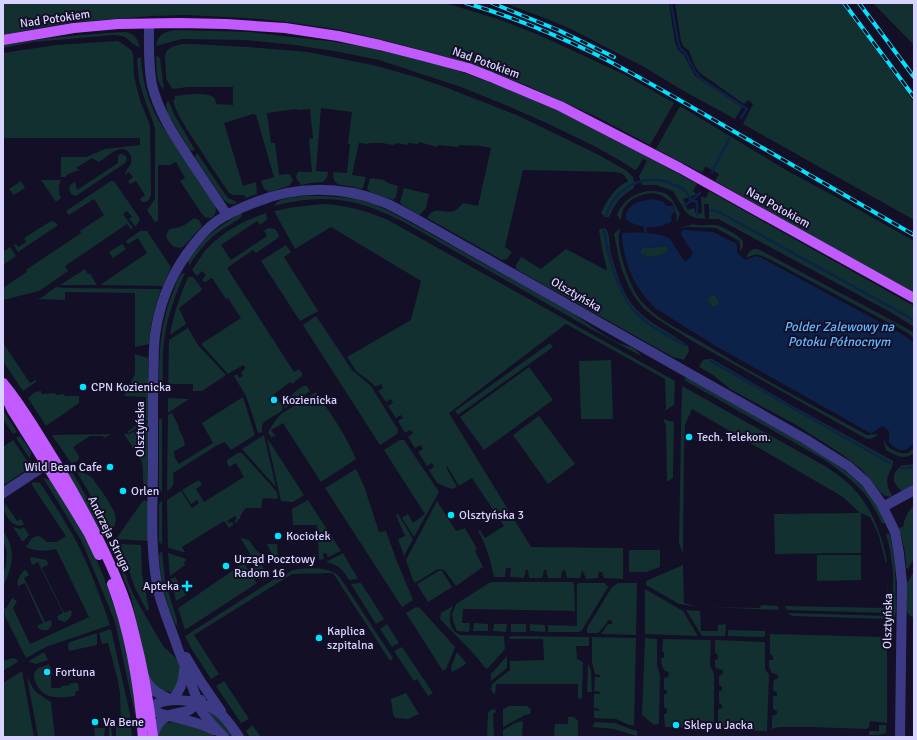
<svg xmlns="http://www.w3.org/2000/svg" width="917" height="740" viewBox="0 0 917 740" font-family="Signika,sans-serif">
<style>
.green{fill:#12302f}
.water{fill:#0c2248;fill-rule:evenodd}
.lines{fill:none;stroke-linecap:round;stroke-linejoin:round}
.stream{stroke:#0c2248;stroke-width:2.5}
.minor{stroke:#3d3a85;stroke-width:10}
.major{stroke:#c25bff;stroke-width:10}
.rail-casing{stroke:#00e5ff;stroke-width:4}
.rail{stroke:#130f26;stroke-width:2.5;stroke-dasharray:8;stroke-linecap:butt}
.poi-dot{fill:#00e5ff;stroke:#130f26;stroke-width:1.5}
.labels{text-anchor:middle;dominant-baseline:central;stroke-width:4;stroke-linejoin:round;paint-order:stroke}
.street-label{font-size:12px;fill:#d9d4ff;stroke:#130f26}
.poi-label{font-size:12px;fill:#d9d4ff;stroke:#130f26;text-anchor:start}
.water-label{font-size:13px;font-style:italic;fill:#62b6ff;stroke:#130f26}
</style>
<rect width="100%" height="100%" fill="#130f26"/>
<g class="green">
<path d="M3 3H445L498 19 539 35 578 53 625 75 674 103 650 145 597 117 528 86 455 59 383 40 336 29 279 21 248 18 185 15 152 16 76 22 38 28 3 35Z"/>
<path d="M505 3H669L675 42 678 50 684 55 695 76 742 107 735 119 682 90 644 67 573 30 547 19Z"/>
<path d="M675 3H841L914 102V220L743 124 753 104 748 100 744 104 700 73 695 66 689 51 683 46 681 41Z"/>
<path d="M873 3H914V45Z"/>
<path d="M175 30 251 32 282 36 329 41 377 49 411 57 459 71 505 88 555 108 644 155 697 184 693 191 696 194 691 197 683 199 688 210 694 208 695 213 699 214 702 213 701 196 706 198 709 191 914 306V327L892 313 718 219H709V204H704L705 219 696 218 689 215 685 211 673 191 656 185H643L641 183 639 176 647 161 643 159 637 169 635 170 621 161 594 146 553 126 508 106 461 87 379 60 334 51 295 45 246 40 182 39 156 46C158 34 164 32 175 30Z"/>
<path d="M125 32C134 33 137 38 140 47 134 46 130 41 125 37 122 36 118 35 114 35L33 42 3 48V45C43 38 84 34 125 32Z"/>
<path d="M117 41 120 42 131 50 133 54 134 76 137 89 141 103 150 125 151 194 149 200 145 202H142L140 199 145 195 136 181 130 184 128 181 133 177 129 172 125 175C126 169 129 168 131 163 132 161 131 156 130 154 122 141 107 157 99 162L92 158 76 168 80 170 68 174 65 177H61V157H86L105 149 140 145V138H3V53L56 45Z"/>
<path d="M182 44H193L248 47 308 52 377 66 419 78 450 89 519 116 558 135 599 155 627 171 633 177 634 182V188C625 193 617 200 613 209 611 212 611 214 609 217H605L601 213C608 198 614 189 628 181L623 174 616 172 523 170 505 247 512 252 507 259 502 260 427 218C434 204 446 216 456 210 459 208 461 205 463 203L478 206 491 148 481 146 459 145 458 147 438 145 437 147 419 142 418 144 408 143 407 145 397 143 393 145 382 143H370L368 144 359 143 352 175 366 177 363 188 361 189C357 188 352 186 348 186 338 185 333 184 333 172L347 173 350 144H348L352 112 321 108 316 171 328 172 327 178 323 182 311 183 301 185 296 178 297 173 300 171 302 172H312L309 139 313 138 310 109 298 110 296 109 267 113 271 143H275L279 175 288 174 290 175 293 180 289 186 269 192 264 189 261 181 274 177 256 115 253 114 224 123 243 186 256 182 257 194 246 198 244 195H233L229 193C217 176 206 158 194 140 186 128 177 115 173 101L175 99V96C183 95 209 91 214 98 215 98 216 103 216 104L233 105V87H188L172 89C171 85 168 83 166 78L165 55C167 47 175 46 182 44Z"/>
<path d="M156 56 159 57 160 59 164 89C155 83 157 66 156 56Z"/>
<path d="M141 57C142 80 148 101 159 121L215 205C217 210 216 215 211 218L205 217 202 214 180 181 185 178 176 162 170 165H158V221L155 222 147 210 155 199V128L151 116 146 104 142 91 139 80 137 61 138 58Z"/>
<path d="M168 100 175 116 195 150 194 151 190 150 168 114 166 105Z"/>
<path d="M680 106 786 170 847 203 914 241V292L871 269 715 181 719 174 707 167H705L702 173 656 149Z"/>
<path d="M197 153 227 197C230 200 234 199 237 203 231 206 227 203 223 199L195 157Z"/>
<path d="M120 154H122L126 156 127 160 125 163 76 196 71 194 69 189 71 184 75 182 77 190 118 163V156Z"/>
<path d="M370 178 384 180 388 183 398 186 396 197 393 200 370 192 367 189Z"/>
<path d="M41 180H61C58 186 58 192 61 198L56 202Z"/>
<path d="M21 181 25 188 14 195 9 189Z"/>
<path d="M111 181H114L140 219 137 225 135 226 129 219 132 217 127 211 123 214 133 228 131 229 127 224 65 266 68 271 39 291 3 300V288L27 272 26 270 81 233 80 231 104 215 94 199 69 215 66 211Z"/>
<path d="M404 188 429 194 426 208 420 215 402 205 400 202Z"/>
<path d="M648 191C671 191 671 197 680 214L677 221 676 220 677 216 672 202C667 200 664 196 658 194 646 191 630 198 624 208 622 212 621 216 621 221L617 215C622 201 634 193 648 191Z"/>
<path d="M302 196C323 196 343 196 364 201 378 205 391 212 404 219L574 314C588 324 601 334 617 342 626 347 635 345 641 356L591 329 402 221C387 214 372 207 356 203 330 196 300 199 274 206 279 197 292 198 302 196Z"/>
<path d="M323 204C347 205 366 211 388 220L675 381 674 405 664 411 666 408 665 379 566 324 449 413 531 547 623 548V579L604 578 602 572H599L598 578 586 579 583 571H582L580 578H567L565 570 562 571 561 578H548L546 570H544L542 578H529L528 570H526L524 578 510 577 511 568H506L505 577H494C490 559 487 547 478 531L480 530 485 538 504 526 472 478 459 486 447 466 446 467 457 487 451 489 437 483 429 470 434 467 432 463 427 466 418 452 423 449 421 445 415 448 408 437 413 433 410 430 405 433 398 421 403 418 401 415 396 418 388 406 393 403 391 399 386 402 378 391 383 388 381 384 375 387 373 384 356 371 347 357 411 320 421 281 331 227 295 249 274 211 295 207Z"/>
<path d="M242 212V216C238 221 227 226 221 230 207 240 198 252 189 266L188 260 189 258 205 239 215 230Z"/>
<path d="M266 213 267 219 264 222 260 225 257 221 221 245 231 260 267 236 264 231 268 228 275 229 279 235 278 238 256 253 253 250 227 268 294 372 299 369 302 373V376L292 384 290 382 268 399 273 406 280 402 283 406 282 411 265 421 262 425V432L258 433 253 417 246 396 234 376 237 374 239 378 243 376 241 372 246 368 243 365 228 374 201 344 241 318 228 298 226 299 212 278 205 282H204L202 280 206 275 202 271 197 276 192 270C196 264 200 258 204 252 220 233 243 221 266 213Z"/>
<path d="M194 218 199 220 202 226 183 247C175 250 170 244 166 237 169 226 171 230 180 227 185 225 190 221 194 218Z"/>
<path d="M51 221 55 222 58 225 18 252 14 245 16 244 18 247 26 242 24 238Z"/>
<path d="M693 224C700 227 707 224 715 225 722 226 739 235 743 241V247L740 252V245L739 241 716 228 688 227 681 228Z"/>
<path d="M605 228C611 234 609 246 611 254 616 271 621 289 631 303 645 323 670 331 688 346L689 351 684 360 673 357 516 269V265L521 257 541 269 566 249 606 270 607 269 603 254 599 230 600 229Z"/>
<path d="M619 229 620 230C614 244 630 286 639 298 640 301 643 303 645 305 660 321 684 332 703 343 757 376 812 405 867 435L878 434C875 438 870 440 865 438L694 342 657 319 643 308 634 296 629 287 622 270 619 259 614 234Z"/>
<path d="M140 231H147L171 267 163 286 100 285 147 253 138 238 128 244 126 241Z"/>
<path d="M122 244 126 249 113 258 109 252Z"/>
<path d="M286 245 291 252 284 257 318 311 300 321 261 261Z"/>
<path d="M666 246 669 250C662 256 649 260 641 254V250L642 247 651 248Z"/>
<path d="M10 247 16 256 3 265V252Z"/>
<path d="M754 249H757L760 250 906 328 914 333V338L906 332 769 259C757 254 758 253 746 258 748 253 749 251 754 249Z"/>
<path d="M85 269 88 274H90L97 285H60Z"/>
<path d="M183 273H185C175 295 167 317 164 341 162 357 163 374 163 390H161L159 389C159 355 160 321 174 290 176 284 178 277 183 273Z"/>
<path d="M188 277H193L200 286 202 290 179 308 186 324 170 335C173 315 180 296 188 277Z"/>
<path d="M56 287 64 288 161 289C155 307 150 325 149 344L135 347V293L65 292V300L36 299 41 298Z"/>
<path d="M713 294 718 298 720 303C718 306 715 307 712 307L709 304 707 300 710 296Z"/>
<path d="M316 316 352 370 371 386 398 430 397 434 380 445 303 325Z"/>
<path d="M188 328 198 345 226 375 202 391H193V384H171L170 389 168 390 169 340Z"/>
<path d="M3 343 30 383 36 380V382L23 391 3 361Z"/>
<path d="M550 343 553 347 458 415 455 411Z"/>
<path d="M135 354 148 358V420L129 433 127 432 146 418V397L124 396 135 374Z"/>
<path d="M707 359H712L793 406 893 461C893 465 892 467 890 471 885 482 887 486 892 496L888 497 884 495 880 492 871 480 861 469 843 455 798 426 730 389 713 375 699 367 703 360Z"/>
<path d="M611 360 613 419H581L579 361Z"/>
<path d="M529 367 553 400 484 450 460 417Z"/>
<path d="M686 377C716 394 745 411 774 427 805 445 839 461 863 487 873 497 880 510 885 523H882C877 513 871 502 864 493 852 480 838 469 823 459L684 380Z"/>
<path d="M303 386H307L310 391 284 409C287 397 293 393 303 386Z"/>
<path d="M682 386 823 465C828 468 833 471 838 475 867 496 881 528 887 562L886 563 878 533 870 517 861 513V553L775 554 774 514 860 513 843 497 692 409 685 425 684 449 683 552 682 551 679 543 681 429Z"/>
<path d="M41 391V394L55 393 56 395 64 394 65 396H79V403L46 426 28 398 35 392Z"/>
<path d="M316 392C331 414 346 435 356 459L321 482 283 423 271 430 274 434 276 436 271 437 268 432 275 421 281 414Z"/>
<path d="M243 397 255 435 231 450 225 442 215 446H216L173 473C173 482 176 486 167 491L168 415 172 413 179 427 178 428 182 435 185 444 184 446 174 451 175 458 179 464 213 443 202 423Z"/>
<path d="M168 398 189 399 168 413Z"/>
<path d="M3 410 17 432 13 434 3 419Z"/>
<path d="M539 416 575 464 548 484 513 435Z"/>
<path d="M159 419H162V491L161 492 159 490Z"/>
<path d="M663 419 674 422 673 478 667 482 666 425Z"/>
<path d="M148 422 149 486 147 489H145C141 480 145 469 141 460L124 434H130Z"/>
<path d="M111 434 104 438 103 436H90L73 447 79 456V459L76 462 71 463 52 435Z"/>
<path d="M264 435 276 487 242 449Z"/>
<path d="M20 436 30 450 31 453 30 459 16 438Z"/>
<path d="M267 438 304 495 293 502 281 501Z"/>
<path d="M884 439C886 449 898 454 908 453L914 448V453C903 461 896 455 886 450L884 442Z"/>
<path d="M13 440 28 462 23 467 26 470 7 483 3 484V447Z"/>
<path d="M400 440H404L439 492 414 537 402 518 408 514 413 523 425 514 384 450Z"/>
<path d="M238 453H242L277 492 278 499 263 498 261 508C257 508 252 508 247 508 242 509 241 519 236 523L234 521 237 519 235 516 227 521 229 523 232 522 234 524 229 528 224 521 182 547 185 552H183L169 548 168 547 167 500 181 491 192 508 199 503 197 500 191 504 182 490 199 480 202 485 196 489 204 502 244 477 236 463 229 467 227 463V460Z"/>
<path d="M914 464V484L902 492C900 489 896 486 895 483 891 477 897 468 902 465H907Z"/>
<path d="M356 469 364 486 379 532 386 531 396 559 413 600 402 607 325 488Z"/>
<path d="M72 472 109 535 106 536H102L69 476V474Z"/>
<path d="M77 472C84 473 88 474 93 479 99 488 116 509 116 519 116 523 114 527 111 531Z"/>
<path d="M43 478 50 480 84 533 103 575 115 609 128 651 140 737H137L136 719 120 645 115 622 109 607 82 542 60 505Z"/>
<path d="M33 482 40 483C52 501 64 519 75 539 89 565 100 596 110 625L46 647 26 658 5 616 4 608 6 609 12 598 17 601 13 608 30 644 89 617 56 549C47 552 34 551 26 547L32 538 38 536 41 537 47 542H57L66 536 32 485V483Z"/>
<path d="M145 500 148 502 149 541 116 539 142 502Z"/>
<path d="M308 500 341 551 328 557 326 553 323 554 324 559 319 560 317 525H293L292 509Z"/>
<path d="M162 501V545L159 541V504Z"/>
<path d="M437 501 456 531 465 528 477 549 475 551 483 567 456 586 445 571 441 569H438L415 583 413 580 406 560Z"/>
<path d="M5 503 17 521 21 519 24 524 23 525C13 528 7 518 4 510Z"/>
<path d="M914 505V559L908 569 906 568C907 555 902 541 899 528L903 527C905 517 907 513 914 505Z"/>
<path d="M398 514 413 539 404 556 398 539 405 536 396 515Z"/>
<path d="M13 527 20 529 24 527 29 535 24 541H22Z"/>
<path d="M3 530C5 535 9 539 10 544 15 559 9 574 3 587V574L6 565 7 552 3 540Z"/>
<path d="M889 533 895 558 896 611 895 616 893 618V573L890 549 886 534Z"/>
<path d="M242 538 249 540 255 549 260 553H262L264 556 249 565 247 561 252 557 241 539Z"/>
<path d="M115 544 119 555 129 585 134 596 163 646 177 659 181 672 180 683 172 692 163 691 153 684 147 672 131 596 115 556 114 549Z"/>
<path d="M120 544 141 545 142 575 149 609 147 611 135 588Z"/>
<path d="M267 544H277L278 556H284V563C275 559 271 554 267 544Z"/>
<path d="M629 550H660V567L646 572H629Z"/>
<path d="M162 551 165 581 177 620V624L176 626C166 603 160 579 159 554Z"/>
<path d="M168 553 186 559V561L184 562 185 565 170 576Z"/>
<path d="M343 553 358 579 349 580C343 569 338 565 326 562Z"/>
<path d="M817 555H861V580L817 581Z"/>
<path d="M31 557 46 560 49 564 42 568 64 613 71 610C74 615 69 619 65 622L59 620 57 616 63 613 38 562 32 565 30 559Z"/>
<path d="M244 563 257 583 185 630 178 608Z"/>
<path d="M260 563 266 573 257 578 251 568Z"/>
<path d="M683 565 684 603 699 607 679 604 646 585V581Z"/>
<path d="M298 569C312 568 328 567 339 576L393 658 390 661 333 573 292 574 194 635 219 674 211 679 191 648 185 636 276 578 277 580 293 570Z"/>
<path d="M25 570 27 571 29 575 24 578 45 622 51 620 52 625 48 630C44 631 39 630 37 626L43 623 25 583 18 586C16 580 21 573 25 570Z"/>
<path d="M440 570 442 571 452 587 428 602 417 584Z"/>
<path d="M914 571V618L909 615 906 610V585Z"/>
<path d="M175 577 186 595 176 601 171 579Z"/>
<path d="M888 578V613L787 610 785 606 887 608Z"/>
<path d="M493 582H573L574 584 575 611 463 609 462 623H470L469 632 457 631 455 626 453 620 452 614 456 604 489 583Z"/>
<path d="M361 583 384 619 376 624 351 584Z"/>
<path d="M579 583H605L608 587 582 630 579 632H548V625L577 626V584Z"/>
<path d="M618 583H637L636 635 601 634 608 624H612V621L608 620 607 623 598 633H587V628L612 587Z"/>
<path d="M645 589 683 611 698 636 645 634Z"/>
<path d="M761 605 778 606V610L708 607 760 608Z"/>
<path d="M453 606C448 616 448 631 461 635L504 636 505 649 488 668 486 669 475 655 440 619 441 613Z"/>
<path d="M416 607 420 608 455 647 446 669 443 671 406 613Z"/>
<path d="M686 610 700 611 701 631H718V625L726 624 725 636H702Z"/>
<path d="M788 613 887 616 888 619 792 616Z"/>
<path d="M474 623 488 624V631H473Z"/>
<path d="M387 624 399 643 392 647 380 629Z"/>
<path d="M494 624H507L506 632 493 631Z"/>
<rect x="511" y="624" width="15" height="8"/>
<path d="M530 624 545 625V632L530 631Z"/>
<path d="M111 629 130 714 132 737H116V726H121L120 693 117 677 108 643 102 644 99 633Z"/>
<path d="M728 630 765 631V636L762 637 728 636Z"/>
<path d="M97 633V645L69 651 68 644 70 642Z"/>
<path d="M770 634 887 637V723L870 721 869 728H867V729L810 727H779L772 729V716L777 714V711L773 709V696H777V693L773 690 774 680 778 678V675L772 673 769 667V660H773V656L770 654Z"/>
<path d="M511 636 589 637V646H576L577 659 583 662 582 698 579 699 578 698V684H496L495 695 491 690 492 684 510 670V661L544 660 543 639H510L509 637Z"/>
<path d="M592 637 636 638 634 726 627 724 616 719 594 718V710L599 711V709L594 708V694H600V692L594 691 595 677H600V675L595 674 592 662Z"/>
<path d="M645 638 657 639V665L660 675 659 724 654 725 642 715Z"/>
<path d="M663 639 711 640 710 665 714 674V729L665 727 664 714 667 713V709L664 707V694H667V691L664 689V678L668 677 669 672 665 671 662 666 661 658H664V652L662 651Z"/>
<path d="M715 640 765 642V669L769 675 767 731 718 729V709L722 708V705L719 703V691H722V687L719 685V676L723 674V670L718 669 715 667V660L718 659V655L715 653Z"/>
<path d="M402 647 433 693 428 696 417 679 414 681 394 651Z"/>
<path d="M44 652 48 660 36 664 29 662V661Z"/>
<path d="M457 652 466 663 463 666 452 672 451 667Z"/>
<path d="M507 656V668L491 681V674Z"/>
<path d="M13 658 16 659 18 662 3 671V661Z"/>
<path d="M49 664 51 669 49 671V675H51V688H61V686L70 685V683H78L79 691H76L75 696C66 697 56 699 47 695 39 691 29 677 37 669 40 667 45 666 49 664Z"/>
<path d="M588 665H589L591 671 592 692H587Z"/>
<path d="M22 671 34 737H3V683Z"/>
<path d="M27 677 33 688 37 693 51 702 55 737H38Z"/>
<path d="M224 681 249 719 241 723 216 686Z"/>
<path d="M406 693 419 714 408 719 396 718 393 715 391 699Z"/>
<path d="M508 706H527L531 709 530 714 525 715 503 727V709L506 708Z"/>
<path d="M495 709 496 712 493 714 494 737H487L488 713 490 710Z"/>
<path d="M204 710H208L225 724 236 737H230L213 722Z"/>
<path d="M568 717H574L578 721V737H554L555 724H568Z"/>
<path d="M109 720H110L111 722 112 737H95L94 728H105L104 736H109Z"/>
<path d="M521 721 523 722 522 737H503V730L515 723Z"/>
<path d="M175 722H179L209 732 216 737H157L159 729 166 723Z"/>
<path d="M595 722 615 723 625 727 637 731V736L614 729 592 727Z"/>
<path d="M253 725V726L261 737H250L246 731Z"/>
<path d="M879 725H886V733L879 735H869V731H879Z"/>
</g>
<g class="water">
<path d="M653 199 664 202 666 206H673L675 212 672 214 671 216 672 221C659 230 638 229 626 219 625 204 642 200 653 199Z"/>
<path d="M683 230H688L696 231 713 232 735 243 737 245V253L746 260 755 256 760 257 900 333 914 342V441C906 454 900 453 889 442V431L882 426 872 433H870L714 345 655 308C634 287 623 263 622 233 633 232 661 232 670 239L685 262 690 258 693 253 681 235V233ZM666 246 669 250C662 256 649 260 641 254V250L642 247 651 248ZM713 294 718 298 720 303C718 306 715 307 712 307L709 304 707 300 710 296Z"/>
</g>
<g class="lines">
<g class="stream">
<path d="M671 3 678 42 680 48 686 54 695 72 700 78 747 109 741 118"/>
<path d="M712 172 729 139"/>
<path d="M685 205 691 201 700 193"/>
<path d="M710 210 719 212 914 320"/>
<path d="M606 215C609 208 612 201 617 196 631 180 655 175 674 185 677 186 682 188 685 191 688 193 690 198 691 201H696L697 204V216"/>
<path d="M645 225 646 236"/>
<path d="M604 230C609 261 619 302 645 321 658 331 672 338 685 345"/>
<path d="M711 361 793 408 890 463"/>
<path d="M900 468H907L914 467"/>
</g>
<g class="minor">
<path d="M149 24C149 45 148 65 152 85 159 114 176 138 191 161 203 179 215 197 227 215"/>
<path d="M3 493 53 460"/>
<path d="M883 507 914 490"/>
<path d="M186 657 201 682 221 711"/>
<path d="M145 678C150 690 160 695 172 700"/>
<path d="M172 700C180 691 184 682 184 670"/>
<path d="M146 704C154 714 166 715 178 718 190 721 203 724 214 730"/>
<path d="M145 714C158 693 200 699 217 711 226 717 233 728 239 737"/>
<path d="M153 737C155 727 160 719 170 715 176 713 183 713 189 710 193 708 197 704 201 700"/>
<path d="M224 737C216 729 207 720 201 710 193 689 186 669 178 649 172 630 164 613 159 594 149 551 153 505 153 461 153 436 153 411 153 385 154 369 153 352 155 335 159 306 169 279 186 255 195 242 204 230 217 221 229 213 243 207 256 202 295 186 341 186 380 201 390 204 399 210 409 215L805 439 848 466 866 482 881 503 895 532 899 554 902 583 900 737"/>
</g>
<g class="major">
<path d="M3 40 74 28 118 24 179 23 226 24 285 28 338 36 380 45 423 56 468 68 491 77 560 106 680 168 914 298"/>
<path d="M3 383C23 407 38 434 55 461 81 504 105 547 123 595 128 608 131 620 134 633 143 667 149 702 153 737"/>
<path d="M3 391 12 410 74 509 89 534 99 555"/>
<path d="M112 584C130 632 139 686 143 737"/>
</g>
<g class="rail-casing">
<g id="rail">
<path d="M466 3C510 16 552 33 593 53 639 76 683 102 728 128 790 164 852 199 914 235"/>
<path d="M492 3 558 30 614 57"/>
<path d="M844 3 914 97"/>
<path d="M859 3 914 77"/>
</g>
</g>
<use href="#rail" class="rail"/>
</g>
<g class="poi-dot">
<circle cx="83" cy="387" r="4"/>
<circle cx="274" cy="400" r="4"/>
<circle cx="689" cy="437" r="4"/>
<circle cx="110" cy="467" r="4"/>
<circle cx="123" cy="491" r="4"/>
<circle cx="451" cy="515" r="4"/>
<circle cx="278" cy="536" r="4"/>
<circle cx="226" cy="566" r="4"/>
<path d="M185 580h4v4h4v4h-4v4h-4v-4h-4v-4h4z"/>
<circle cx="319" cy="638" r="4"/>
<circle cx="47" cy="672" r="4"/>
<circle cx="95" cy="722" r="4"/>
<circle cx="676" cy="725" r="4"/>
</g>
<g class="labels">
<g class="street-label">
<text transform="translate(55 19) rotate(-8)">Nad Potokiem</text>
<text transform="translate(486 63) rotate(20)">Nad Potokiem</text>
<text transform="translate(778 208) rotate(29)">Nad Potokiem</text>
<text transform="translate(576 295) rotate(30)">Olsztyńska</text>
<text transform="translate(140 429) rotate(-90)">Olsztyńska</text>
<text transform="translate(109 534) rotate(64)">Andrzeja Struga</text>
<text transform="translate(888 621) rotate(-89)">Olsztyńska</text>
</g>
<g class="poi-label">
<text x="91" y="387">CPN Kozienicka</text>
<text x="282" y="400">Kozienicka</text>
<text x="697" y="437">Tech. Telekom.</text>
<text x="102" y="467" text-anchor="end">Wild Bean Cafe</text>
<text x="131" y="491">Orlen</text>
<text x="459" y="515">Olsztyńska 3</text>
<text x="286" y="536">Kociołek</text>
<text x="234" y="559">Urząd Pocztowy<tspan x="234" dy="14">Radom 16</tspan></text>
<text x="179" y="586" text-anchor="end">Apteka</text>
<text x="327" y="631">Kaplica<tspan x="327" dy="14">szpitalna</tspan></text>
<text x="55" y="672">Fortuna</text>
<text x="103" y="722">Va Bene</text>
<text x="684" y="725">Sklep u Jacka</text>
</g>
<g class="water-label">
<text x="839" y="327">Polder Zalewowy na<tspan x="839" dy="15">Potoku Północnym</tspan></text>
</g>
</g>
<rect width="917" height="740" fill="none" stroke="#d9d4ff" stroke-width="8"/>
</svg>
